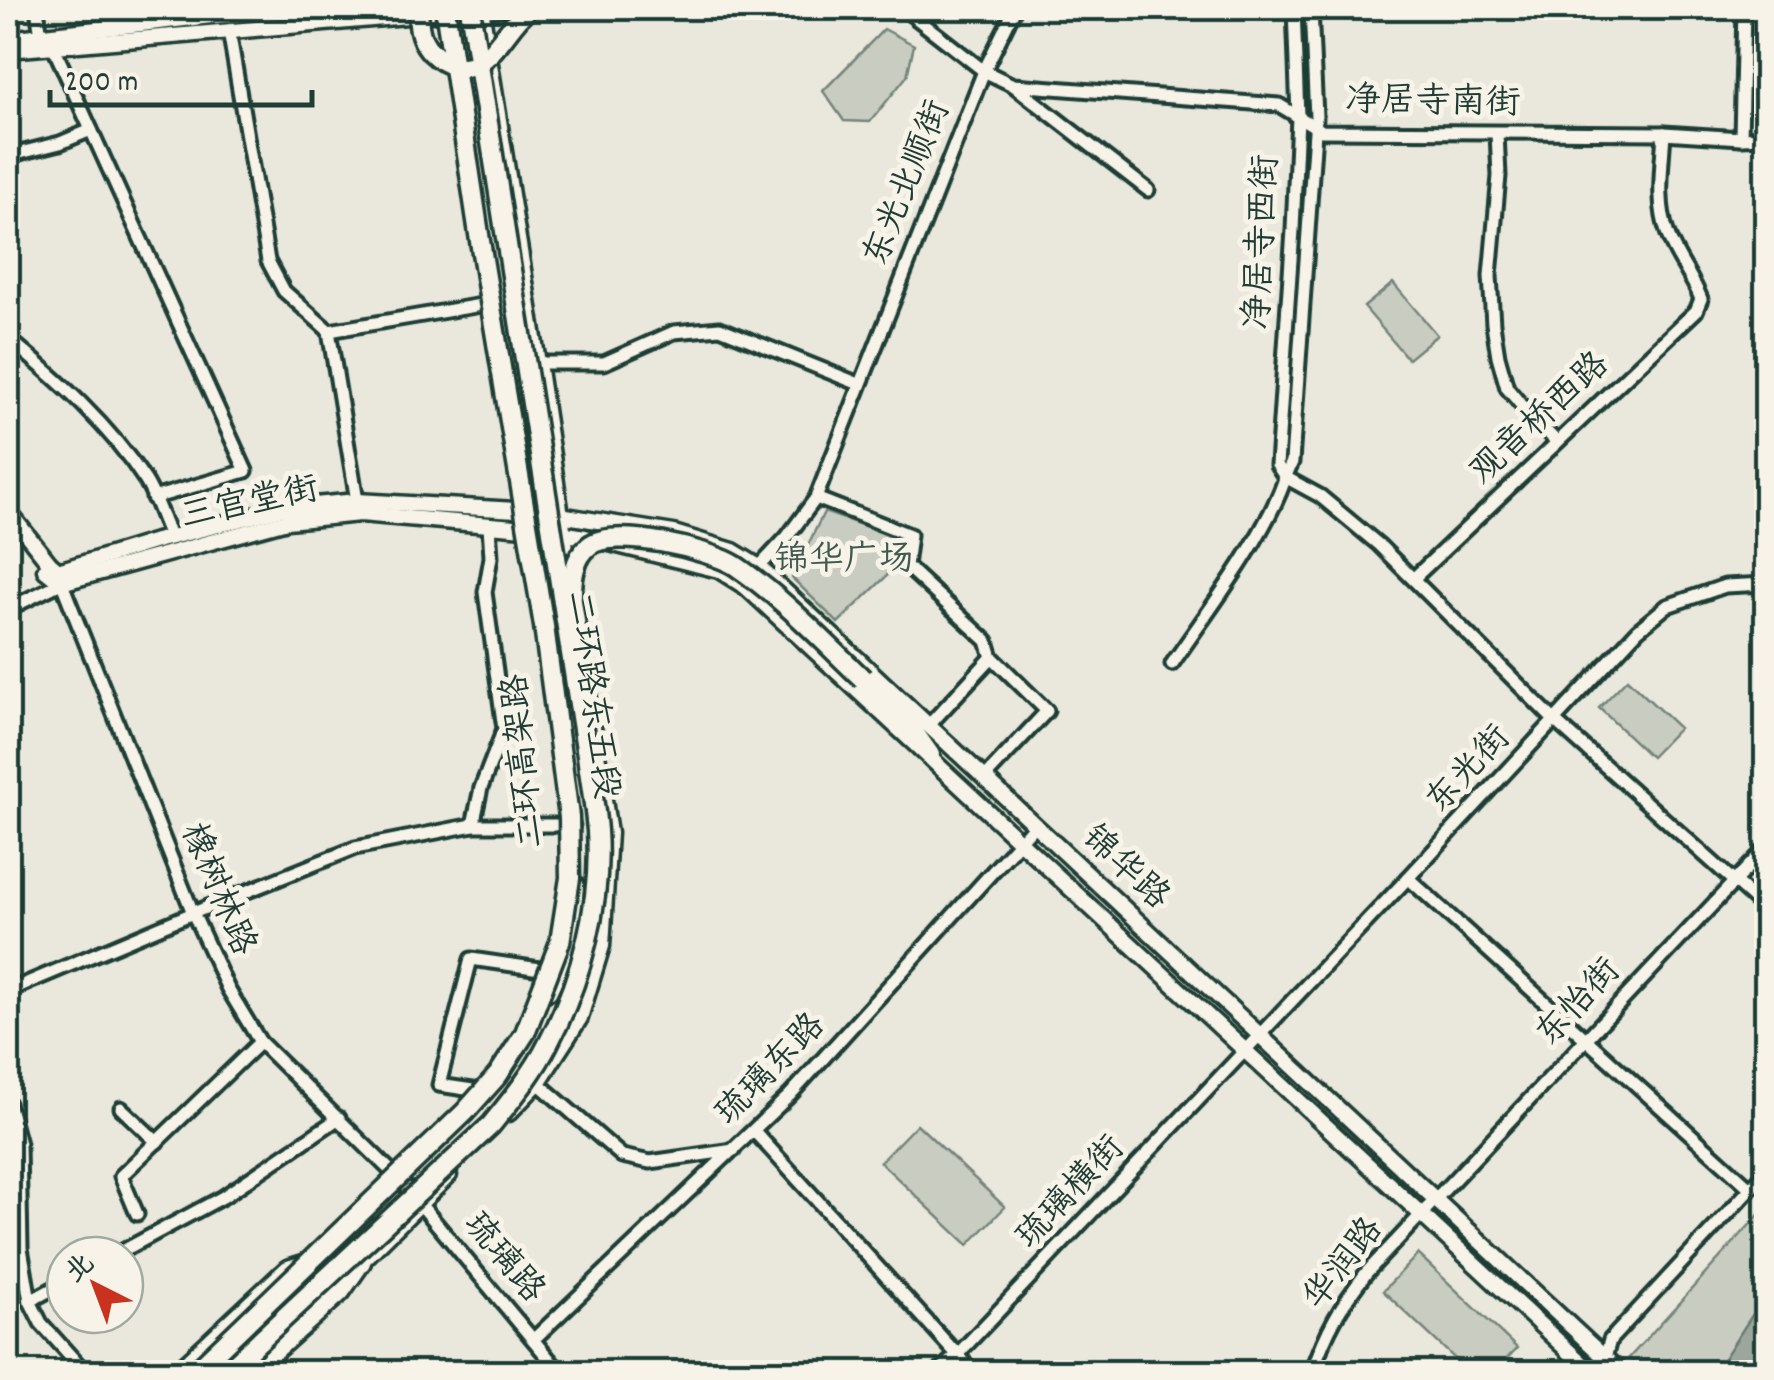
<svg xmlns="http://www.w3.org/2000/svg" width="1774" height="1380" viewBox="0 0 1774 1380" font-family="Dekko,'LXGW WenKai TC',sans-serif">
<style>
.green{fill:#c8ccc1;stroke:#74847a;stroke-width:2.5}
.water{fill:#9ca69c;stroke:#6a7c72;stroke-width:2.5}
.lines{fill:none;stroke-linecap:round;stroke-linejoin:round}
.minor-casing{stroke:#1f3d34;stroke-width:19}
.major-casing{stroke:#1f3d34;stroke-width:21}
.highway-casing{stroke:#1f3d34;stroke-width:25}
.minor{stroke:#f7f3e8;stroke-width:11}
.major{stroke:#f7f3e8;stroke-width:14}
.highway{stroke:#f7f3e8;stroke-width:18}
.highway-bridge-casing{stroke:#1f3d34;stroke-width:25;stroke-linecap:butt}
.highway-bridge{stroke:#f7f3e8;stroke-width:18}
.labels{text-anchor:middle;dominant-baseline:central;stroke-width:10;stroke-linejoin:round;paint-order:stroke}
.street-label{font-size:35px;fill:#1f3d34;stroke:#f7f3e8}
.park-label{font-size:35px;fill:#415a50;stroke:#f7f3e8}
</style>
<rect width="100%" height="100%" fill="#eae8dd"/>
<filter id="ink" filterUnits="userSpaceOnUse"><feTurbulence type="fractalNoise" baseFrequency=".01" numOctaves="2"/><feDisplacementMap in="SourceGraphic" scale="20" xChannelSelector="R" yChannelSelector="G"/><feConvolveMatrix kernelMatrix="1 2 1 2 8 2 1 2 1" color-interpolation-filters="sRGB"/></filter>
<g filter="url(#ink)">
<g class="green">
<path d="M884 29 914 45 907 76 870 122 844 121 823 91Z"/>
<path d="M1393 283 1437 335 1408 359 1364 307Z"/>
<path d="M824 512 905 540 895 568 838 623 792 578Z"/>
<path d="M1627 679 1679 728 1651 757 1599 708Z"/>
<path d="M917 1124 1005 1207 968 1245 880 1162Z"/>
<path d="M1766 1207V1372H1643L1629 1358Z"/>
<path d="M1418 1254 1517 1348 1494 1372H1469L1383 1291Z"/>
</g>
<path class="water" d="M1766 1294V1372H1715Z"/>
<g class="lines">
<g class="minor-casing">
<g id="minor">
<path d="M37 8 41 36"/>
<path d="M903 8 984 71 1013 85 1148 190"/>
<path d="M1294 8 1298 117 1293 230 1277 465 1285 477 1320 496 1379 545 1555 721 1766 910"/>
<path d="M229 30 268 261 284 291 329 331 357 501"/>
<path d="M53 46 246 471 153 498"/>
<path d="M1013 85 1279 105 1322 131 1664 133 1741 138 1766 137"/>
<path d="M1497 133 1499 176 1490 276 1493 324 1498 356 1507 388 1527 412 1557 442"/>
<path d="M1741 138 1744 8"/>
<path d="M8 156 60 143 91 130"/>
<path d="M329 331 493 303"/>
<path d="M8 338C58 380 109 425 145 480 156 497 162 519 171 538"/>
<path d="M538 363H604L674 332 720 328 859 384"/>
<path d="M816 498 910 535 906 566 987 641 992 657"/>
<path d="M759 567 787 537 816 498 984 71 1015 8"/>
<path d="M59 576 193 913 228 989 260 1042 401 1181 560 1372"/>
<path d="M1414 578 1696 311 1701 299C1692 276 1676 257 1668 235 1656 203 1662 167 1664 133"/>
<path d="M8 609 61 583"/>
<path d="M1172 664C1208 611 1256 549 1280 492 1284 482 1287 472 1292 462L1316 117 1311 8"/>
<path d="M928 726 992 657 1047 711 986 776"/>
<path d="M473 825 481 788 504 729 485 592 491 557 489 525"/>
<path d="M1408 878 1750 1188"/>
<path d="M8 991 193 913 355 848 473 825H573"/>
<path d="M538 1083 622 1156 650 1162 734 1150"/>
<path d="M486 1092 439 1085 471 959 554 971"/>
<path d="M8 1103 19 1144 21 1248 30 1301 41 1323 85 1372"/>
<path d="M121 1108 157 1142"/>
<path d="M754 1131 973 1372"/>
<path d="M137 1214 121 1176 260 1042"/>
<path d="M115 1255 223 1197 339 1118"/>
<path d="M30 1301 65 1282"/>
<path d="M534 1339 790 1095 1034 826"/>
<path d="M938 1372 957 1355 1408 878 1638 630 1667 606 1725 586 1766 584"/>
<path d="M1312 1372C1327 1329 1339 1308 1367 1272L1766 848"/>
<path d="M1607 1372 1605 1358 1610 1340 1766 1172"/>
</g>
</g>
<g class="major-casing">
<g id="major">
<path d="M456 8 499 302 535 516"/>
<path d="M481 8 538 363 609 833 602 946 580 1018 538 1083 509 1113"/>
<path d="M8 39 211 16 325 8"/>
<path d="M8 50 502 8"/>
<path d="M8 511 50 564 58 571 156 541 283 508 357 501 534 511 674 533 733 551 759 567 1620 1372"/>
<path d="M45 570 61 583 287 521 360 514 537 529 585 537 719 570 746 587 1591 1372"/>
<path d="M549 992 572 943 576 884"/>
<path d="M352 1267 361 1262 449 1175"/>
<path d="M286 1296 329 1257 364 1220"/>
</g>
</g>
<g class="highway-casing">
<g id="highway">
<path d="M863 679 904 718 930 755"/>
<path d="M179 1372 288 1270 329 1257"/>
<path d="M250 1372 340 1292 361 1262"/>
</g>
</g>
<use href="#minor" class="minor"/>
<use href="#major" class="major"/>
<use href="#highway" class="highway"/>
<g class="highway-bridge-casing">
<g id="highway-bridge">
<path d="M419 8C417 27 420 44 437 57 483 91 501 30 529 8"/>
<path d="M572 595C572 578 574 558 589 546 613 526 712 550 736 566 783 598 822 640 863 679"/>
<path d="M195 1372 465 1112 498 1075 525 1033 560 942 570 878 569 817 544 626 480 241 445 8"/>
<path d="M226 1372 491 1125C511 1100 533 1074 548 1044 581 981 602 903 597 831 595 805 590 780 587 755L470 8"/>
</g>
</g>
<use href="#highway-bridge" class="highway-bridge"/>
</g>
</g>
<g class="labels">
<g class="street-label">
<text transform="translate(1433 104) rotate(1)">净居寺南街</text>
<text transform="translate(909 184) rotate(-68)">东光北顺街</text>
<text transform="translate(1264 242) rotate(-87)">净居寺西街</text>
<text transform="translate(1541 420) rotate(-43)">观音桥西路</text>
<text transform="translate(250 505) rotate(-12)">三官堂街</text>
<text transform="translate(590 695) rotate(82)">二环路东五段</text>
<text transform="translate(526 761) rotate(-96)">二环高架路</text>
<text transform="translate(1470 771) rotate(-47)">东光街</text>
<text transform="translate(1124 869) rotate(43)">锦华路</text>
<text transform="translate(216 890) rotate(67)">橡树林路</text>
<text transform="translate(1580 1004) rotate(-47)">东怡街</text>
<text transform="translate(772 1071) rotate(-46)">琉璃东路</text>
<text transform="translate(1072 1194) rotate(-47)">琉璃横街</text>
<text transform="translate(502 1259) rotate(50)">琉璃路</text>
<text transform="translate(1345 1265) rotate(-52)">华润路</text>
</g>
<g class="park-label">
<text x="844" y="562">锦华广场</text>
</g>
</g>
<rect width="1774" height="1380" fill="none" stroke="#f7f3e8" stroke-width="40"/>
<rect x="20" y="20" width="1734" height="1340" fill="none" stroke="#1f3d34" stroke-width="4" filter="url(#ink)"/>
<g transform="translate(95 1285) rotate(318)"><circle r="48" fill="#f7f3e8" stroke="#a1aaa0" stroke-width="2.5"/>
<path d="M0-8L18 38L0 25L-18 38Z" fill="#c8321e"/>
<text y="-15" font-size="28" font-weight="bold" text-anchor="middle" fill="#1f3d34">北</text>
</g>
<path d="M50 90v15h262v-15" fill="none" stroke="#1f3d34" stroke-width="5"/>
<text x="65" y="90" font-size="30" fill="#1f3d34" stroke="#f7f3e8" stroke-width="8" paint-order="stroke">200 m</text>
</svg>
